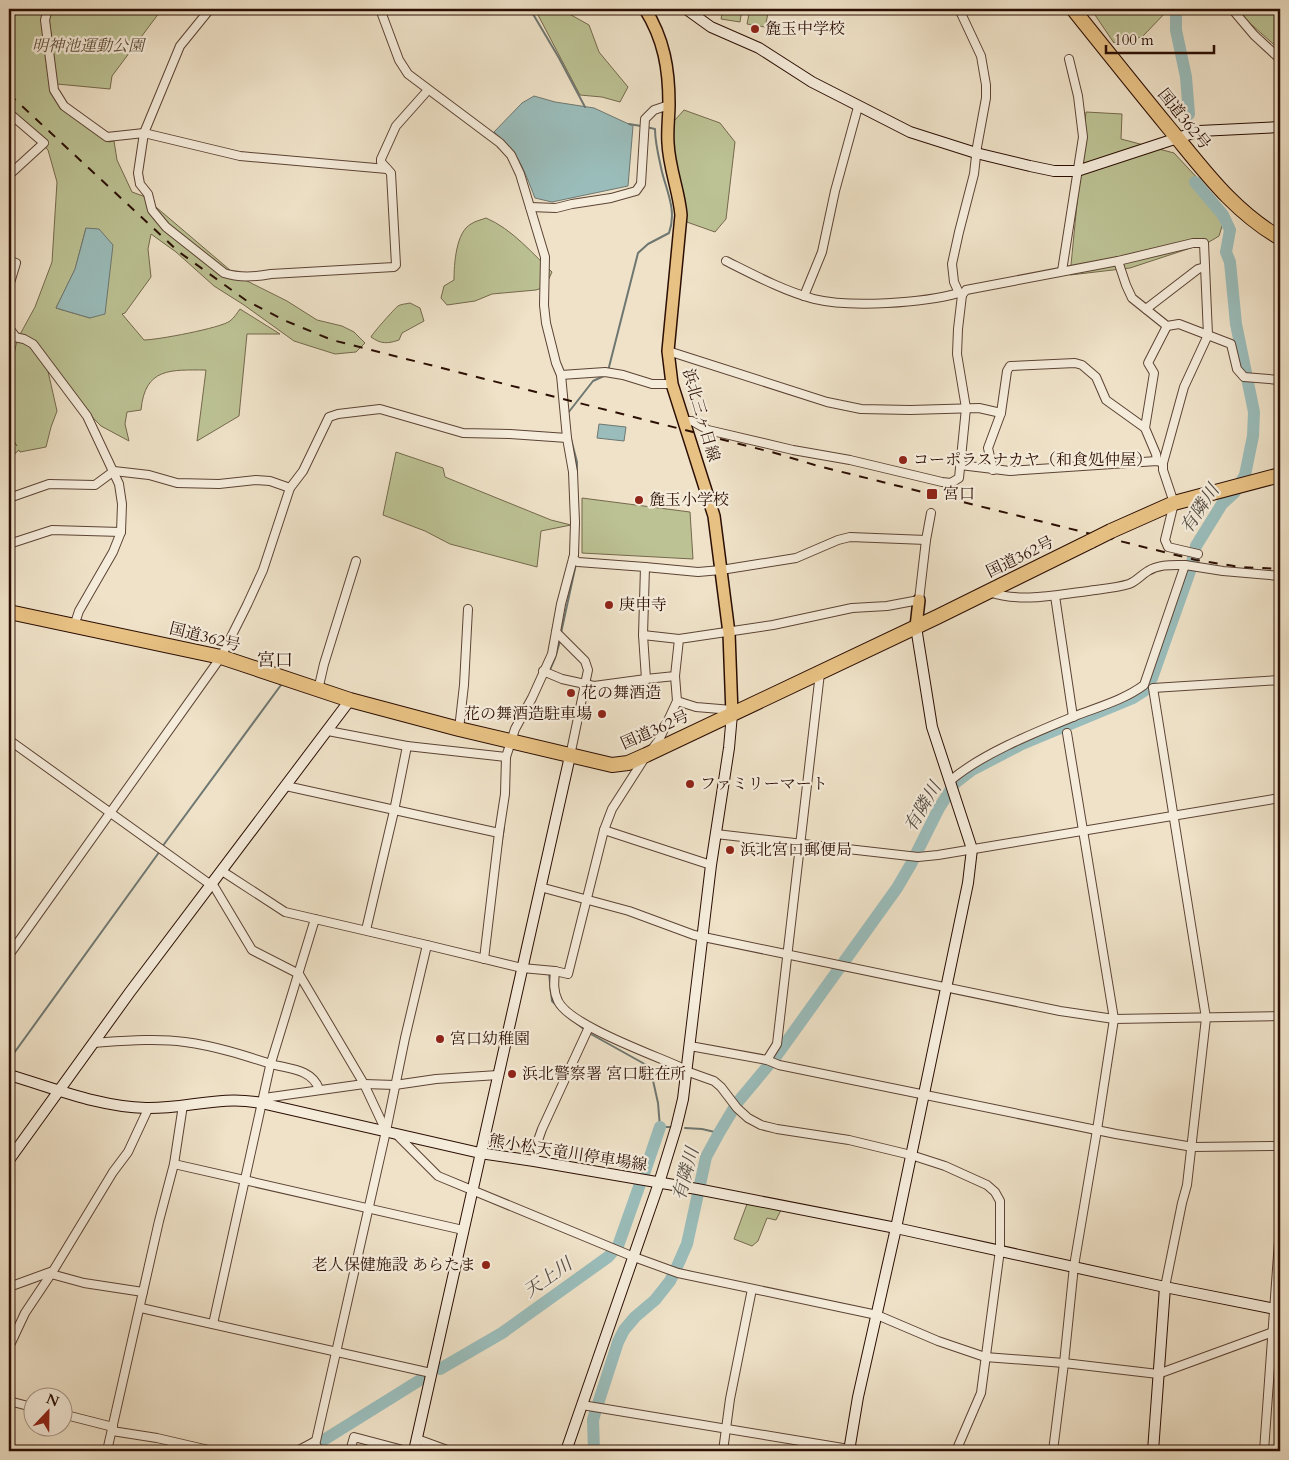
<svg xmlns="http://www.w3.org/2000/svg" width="1289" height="1460" viewBox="0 0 1289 1460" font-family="Cardo,'Noto Serif JP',serif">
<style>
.green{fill:#bcc294;stroke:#74684c;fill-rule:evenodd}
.water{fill:#9abdbb;stroke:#6e7771}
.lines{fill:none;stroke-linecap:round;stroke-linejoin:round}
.stream{stroke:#6e7771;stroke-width:2}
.river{stroke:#9abdbb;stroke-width:12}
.street-casing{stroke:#5c4334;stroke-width:10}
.secondary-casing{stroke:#2b0e03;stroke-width:12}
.primary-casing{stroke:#2b0e03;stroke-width:14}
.highway-casing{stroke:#2b0e03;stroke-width:16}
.street{stroke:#f5ecdb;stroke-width:8}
.secondary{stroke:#f5ecdb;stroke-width:10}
.primary{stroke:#e8c184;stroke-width:11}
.highway{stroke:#e8c184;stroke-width:14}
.rail{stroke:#2b0e03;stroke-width:2;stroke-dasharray:9 9;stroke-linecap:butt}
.highway-bridge-casing{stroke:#2b0e03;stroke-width:16;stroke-linecap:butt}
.highway-bridge{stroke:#e8c184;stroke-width:14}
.poi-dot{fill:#8f2418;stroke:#f5ecdb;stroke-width:2}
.labels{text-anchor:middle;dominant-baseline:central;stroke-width:4.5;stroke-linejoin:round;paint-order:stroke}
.poi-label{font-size:16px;fill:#2b0e03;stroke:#f5ecdb;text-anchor:start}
.park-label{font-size:16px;font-style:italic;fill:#5e4d36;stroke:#f5ecdb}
.street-label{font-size:16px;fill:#2b0e03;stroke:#f5ecdb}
.water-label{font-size:18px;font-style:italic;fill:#524b43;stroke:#f5ecdb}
.neighbourhood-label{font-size:18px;fill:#2b0e03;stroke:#f5ecdb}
</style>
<rect width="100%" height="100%" fill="#efe2c8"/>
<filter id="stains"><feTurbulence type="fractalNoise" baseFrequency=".004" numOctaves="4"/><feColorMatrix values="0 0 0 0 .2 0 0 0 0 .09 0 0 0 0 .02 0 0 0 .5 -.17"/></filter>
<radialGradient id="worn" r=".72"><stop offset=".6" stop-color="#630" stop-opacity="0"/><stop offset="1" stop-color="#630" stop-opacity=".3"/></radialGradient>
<g class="green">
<path d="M9 9H45L48 63 64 106 95 133 109 142 114 141 117 160 132 192 143 196 237 276 287 301 317 320 342 326 354 332 365 343 356 352 335 354 294 341 244 305 214 286 176 252 151 234 148 249 151 277 125 313 122 314 144 340C157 340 221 328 230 321 234 318 237 313 240 309L280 334H247L239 416 197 441 206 370C171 370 145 367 141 410L127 412 125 424 129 441 101 426 74 398 47 367 57 411 51 427 46 447 20 452 19 450 9 459V437L17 446 9 432V379L17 340 35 307 52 262 57 182 48 150 31 134 22 120 9 107ZM86 228 90 318 56 308 75 270Z"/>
<path d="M50 9H162L112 76 110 89 57 84 49 18Z"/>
<path d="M723 9H742L740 22 721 19Z"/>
<path d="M750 9H769L765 27 747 24Z"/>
<path d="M1091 9H1169L1142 37 1114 43Z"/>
<path d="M1234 9H1280V50Z"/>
<path d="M543 10 564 11 589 25 599 52 628 87 620 102 602 97 580 95 537 13Z"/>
<path d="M684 110 720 123 735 142 726 219 715 232 684 221 672 169 674 121Z"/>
<path d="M1086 112 1122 114 1121 139 1174 153 1202 183 1226 213 1219 236 1209 242 1130 268 1070 275Z"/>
<path d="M486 218C512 229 532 253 552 272L545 287 536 290 492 294 475 301 447 305 441 298 444 286 454 280C454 264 456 232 471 224 475 221 481 220 486 218Z"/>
<path d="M410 303 420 308 424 321 402 333 399 340C387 344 381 344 371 337 372 334 395 308 398 306 401 304 406 304 410 303Z"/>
<path d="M396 452 443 468 445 477 551 520 571 525 541 531 537 567 450 544 425 531 383 515Z"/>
<path d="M582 498 690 512 693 559 582 553Z"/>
<path d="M747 1204 781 1210 776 1220 767 1218 758 1241 752 1246 734 1239Z"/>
</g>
<g class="water">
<path d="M534 96 555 102 594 108 633 126 628 186 552 202 535 198C523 168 519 153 494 132L522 103Z"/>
<path d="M86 228 99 229 113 245 105 314 90 318 56 308 75 269Z"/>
<path d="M599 424 626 427 624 441 597 438Z"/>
</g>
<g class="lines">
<g class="stream">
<path d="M530 9 559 58 585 107"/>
<path d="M629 124 641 126"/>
<path d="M608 371 638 253 648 244 669 233C677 211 667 192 662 172 659 158 655 143 655 129L646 127"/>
<path d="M568 413 593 381 606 375"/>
<path d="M570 435 577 462V474"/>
<path d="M578 559V544"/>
<path d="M561 633 576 564"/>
<path d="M549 672 555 658 560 641"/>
<path d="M501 846 504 828"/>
<path d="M162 847 281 685"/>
<path d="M1279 911 1280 918"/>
<path d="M549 973 552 1001 562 1011"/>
<path d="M575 1022 585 1030"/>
<path d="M589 1033 650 1067 658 1103 660 1127H671"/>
<path d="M9 1060 160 851"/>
<path d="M685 1128 702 1129 719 1133"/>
<path d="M1279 1304 1280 1288"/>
<path d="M1276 1332 1280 1346"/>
</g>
<g class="river">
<path d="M1176 9V30L1186 77 1189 114"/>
<path d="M644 1174 660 1127"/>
<path d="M440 1369 502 1333 608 1257 618 1246 640 1184"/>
<path d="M306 1451 420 1380"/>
<path d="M594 1451 593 1420 595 1413 618 1342 624 1330 635 1317 655 1300 670 1281 676 1269 687 1244 706 1157 719 1133 737 1103 777 1055 897 888 911 864 939 808 955 783 972 770 1022 744 1133 698 1144 691 1152 678 1190 571 1196 546 1222 504 1235 492 1245 475 1253 436 1254 412 1236 324 1230 262 1226 252 1230 230 1223 215 1195 182"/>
</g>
<g class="street-casing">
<g id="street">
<path d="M48 9 45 20 54 90 64 106 107 137 144 133 240 156 387 169"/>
<path d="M210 9 180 46 144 133 138 173 140 184 148 194 152 210 166 227 224 273C239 278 255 277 271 274L394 267 396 265 391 173 381 162V159L396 126 428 90"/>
<path d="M380 9 399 60 408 74 500 143 511 155 520 174 545 257 544 305 546 323 556 363 561 375 567 438 573 472 575 522 574 555 561 604 552 654 532 698 515 729 506 757 505 794 499 833 484 959"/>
<path d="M959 9 981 56 986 85V98L977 147 974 174 959 232 952 264 954 282 959 293 962 295"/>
<path d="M1232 9 1254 35 1280 59"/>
<path d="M9 113 44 143 9 175"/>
<path d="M530 207 556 208 572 204 611 198 636 191 641 184 645 119 654 110 669 105"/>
<path d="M9 260 16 263 9 286"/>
<path d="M726 261C754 275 784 291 814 299 851 308 923 303 959 293"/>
<path d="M1118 261 1126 285 1132 298 1167 326 1179 324 1231 344 1237 369 1244 377 1280 380"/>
<path d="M1062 271 1083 137 1078 96 1069 59"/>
<path d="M804 296 822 252 835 191 858 107"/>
<path d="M1146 309 1198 269 1205 267"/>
<path d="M9 328 15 336"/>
<path d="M9 336 24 339 33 344 87 416 119 484 122 504 121 532 113 552 79 611 74 626"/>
<path d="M668 351 827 402 861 409 910 410 979 408 1001 413"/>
<path d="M561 375 605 372 623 375 652 384H672"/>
<path d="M683 421H692L708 430 793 450 850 460 942 482 951 483 959 478 966 408 957 354 958 329 962 295 966 290 1118 261 1193 243H1204L1208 335 1184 387 1163 463V470L1174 503 1165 540 1168 547 1198 554"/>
<path d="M1157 461 1156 454 1145 428 1154 373 1148 363 1167 326"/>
<path d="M960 465 1010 471 1157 461 1163 463"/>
<path d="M993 470 988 448 1001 413 1007 371 1010 366 1075 363 1082 365 1096 377 1106 400 1145 428"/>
<path d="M9 498 49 484 95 485 114 471 149 475 177 483 219 484 256 480 270 481 290 488"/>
<path d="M9 544 52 530 121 532"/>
<path d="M573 559 578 562 645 567 643 635 646 679"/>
<path d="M1185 565 1223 571 1280 576"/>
<path d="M645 567 698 572 721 570 796 558 838 540 850 537 926 540"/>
<path d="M1055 596 1073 717"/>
<path d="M556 632 585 661 588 670 570 756"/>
<path d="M643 635 679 639"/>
<path d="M543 671 562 679 594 686 646 679 675 676 679 639 773 625 852 608 887 606 919 600 926 540 931 513"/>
<path d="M318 690 324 664 356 561"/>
<path d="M677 701 696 707 732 710"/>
<path d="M459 729 464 685 468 609"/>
<path d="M328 731 407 746 394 811 366 930"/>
<path d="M9 740 211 885"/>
<path d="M407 746 506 757"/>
<path d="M653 748 659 740 677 701 675 676"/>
<path d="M950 781C981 754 1036 732 1075 716 1098 707 1124 700 1144 685L1185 565C1172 565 1159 564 1148 571 1141 575 1137 581 1129 584 1116 588 1101 589 1088 591 1055 595 1021 603 989 592"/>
<path d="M286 786 499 833"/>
<path d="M604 830 711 865"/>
<path d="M716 834 918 857 938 855 1280 798"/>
<path d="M222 871 285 912 427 945"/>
<path d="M212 883 252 950 299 974 364 1084 386 1131"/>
<path d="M540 887 629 911 694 935 1060 1011 1114 1019 1280 1016"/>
<path d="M9 955 221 657 247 605 263 570 290 488 303 471 329 417 338 414 380 409 463 433 510 434 567 438"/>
<path d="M555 971C554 982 553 991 558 1001 569 1025 654 1055 680 1067L686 1071 714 1081 721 1087 737 1108 748 1118 761 1125 777 1129 849 1140 911 1155 945 1166 987 1185 995 1192 1000 1201V1250L981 1393 956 1451"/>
<path d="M93 1043C123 1041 156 1038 185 1042 215 1046 243 1055 271 1064 289 1069 312 1069 319 1089"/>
<path d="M690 1046 767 1060 779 1065 1116 1134 1193 1147 1280 1146"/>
<path d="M767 1060 777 1044 820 673"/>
<path d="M264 1098 364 1084 395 1085 436 1079 498 1075"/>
<path d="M396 1134 438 1176 634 1257 678 1273 877 1315 938 1341 985 1357 1064 1363 1158 1374 1273 1332 1276 1327 1280 1325"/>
<path d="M534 1161 536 1146 542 1129 589 1027"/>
<path d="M174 1164 463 1230"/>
<path d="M51 1274 84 1283 143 1292"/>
<path d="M9 1287 53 1271"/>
<path d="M1165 1287 1182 1203 1187 1185 1206 1018 1153 688 1280 680"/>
<path d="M141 1308 431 1373"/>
<path d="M213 1324 270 1066 315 919"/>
<path d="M9 1347 25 1313 53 1271 113 1172 128 1152 148 1109"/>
<path d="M9 1401 32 1407"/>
<path d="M582 1405 861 1451"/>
<path d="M62 1414 113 1427"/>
<path d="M112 1431 157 1438 213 1451"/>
<path d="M417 1439 450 1451"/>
<path d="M107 1451 159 1221 174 1164 183 1105"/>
<path d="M297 1451 314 1442"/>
<path d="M314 1451 318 1448 314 1442 316 1441 386 1131 405 1038 427 945 522 968 555 971 568 974 604 830 612 809 644 759"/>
<path d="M350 1451 354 1437 407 1451"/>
<path d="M723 1451 730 1399 752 1289"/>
<path d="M1053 1451 1064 1363 1074 1266 1097 1130 1114 1019 1067 733"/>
<path d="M1264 1451 1280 1227"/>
</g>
</g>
<g class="secondary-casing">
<g id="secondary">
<path d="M686 9 711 27 759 48 812 82 910 132 976 153 1030 166 1054 171H1077L1199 131 1280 127"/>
<path d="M9 1075C54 1088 99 1107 146 1108 186 1109 220 1095 261 1103L480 1153 534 1161 697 1189 896 1228 1165 1287 1280 1310"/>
<path d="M9 1160 130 992 350 700"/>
<path d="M414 1451 570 756"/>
<path d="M566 1451 659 1183 676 1128 683 1099 711 865 729 748 732 714"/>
<path d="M849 1451 858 1397 896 1228 968 883 972 849 932 727 916 627"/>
<path d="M1153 1451 1165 1287"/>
</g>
</g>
<g class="primary-casing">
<g id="primary">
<path d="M645 9C664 39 669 69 669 104 669 117 667 130 668 143 669 168 679 191 681 215L668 351 672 384 714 516 729 633 732 714"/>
<path d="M916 627 919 600"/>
</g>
</g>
<g class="highway-casing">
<g id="highway">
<path d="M1073 9C1105 49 1137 89 1169 128 1204 170 1232 210 1280 238"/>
<path d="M1111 531 1174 503 1280 475"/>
<path d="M9 612 221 657 350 700 459 729 612 765 628 763 646 755 937 617 1091 541"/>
</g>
</g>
<use href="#street" class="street"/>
<use href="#secondary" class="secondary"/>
<use href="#primary" class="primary"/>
<use href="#highway" class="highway"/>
<path class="rail" d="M9 94 179 252 247 301 286 321 332 340 775 453 818 466 1196 560 1240 567 1280 569"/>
<g class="highway-bridge-casing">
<path id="highway-bridge" d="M1091 541 1111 531"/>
</g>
<use href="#highway-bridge" class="highway-bridge"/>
</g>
<g class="poi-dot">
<circle cx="755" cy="29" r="5"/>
<circle cx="903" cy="460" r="5"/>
<rect x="926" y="488" width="12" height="12" rx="2.5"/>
<circle cx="639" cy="500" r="5"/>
<circle cx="609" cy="605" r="5"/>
<circle cx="571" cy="693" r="5"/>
<circle cx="602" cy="714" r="5"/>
<circle cx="690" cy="784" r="5"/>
<circle cx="730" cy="850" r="5"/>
<circle cx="440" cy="1039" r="5"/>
<circle cx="512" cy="1074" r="5"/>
<circle cx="486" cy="1265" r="5"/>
</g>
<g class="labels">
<g class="poi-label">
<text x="765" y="29">麁玉中学校</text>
<text x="913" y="460">コーポラスナカヤ（和食処仲屋）</text>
<text x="943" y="494">宮口</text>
<text x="649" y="500">麁玉小学校</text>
<text x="619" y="605">庚申寺</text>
<text x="581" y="693">花の舞酒造</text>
<text x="592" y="714" text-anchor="end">花の舞酒造駐車場</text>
<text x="700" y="784">ファミリーマート</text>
<text x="740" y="850">浜北宮口郵便局</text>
<text x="450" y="1039">宮口幼稚園</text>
<text x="522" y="1074">浜北警察署 宮口駐在所</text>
<text x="476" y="1265" text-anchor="end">老人保健施設 あらたま</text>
</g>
<g class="park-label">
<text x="88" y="46">明神池運動公園</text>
</g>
<g class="street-label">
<text transform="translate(1184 119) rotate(51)">国道362号</text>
<text transform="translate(701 415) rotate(74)">浜北三ヶ日線</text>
<text transform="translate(1020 557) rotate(-26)">国道362号</text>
<text transform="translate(205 637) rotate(14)">国道362号</text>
<text transform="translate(655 730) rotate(-24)">国道362号</text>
<text transform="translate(568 1153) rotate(9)">熊小松天竜川停車場線</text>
</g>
<g class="water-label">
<text transform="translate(1200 509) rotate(-56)">有隣川</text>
<text transform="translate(923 807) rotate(-59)">有隣川</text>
<text transform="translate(686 1174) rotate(-75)">有隣川</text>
<text transform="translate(548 1278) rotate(-35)">天上川</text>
</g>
<g class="neighbourhood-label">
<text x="275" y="660">宮口</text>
</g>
</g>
<rect width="1289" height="1460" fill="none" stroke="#efe2c8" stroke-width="30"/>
<rect x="10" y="10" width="1269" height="1440" fill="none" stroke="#2b0e03" stroke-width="2.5"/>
<rect x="15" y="15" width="1259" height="1430" fill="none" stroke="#2b0e03"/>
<g transform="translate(48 1412) rotate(22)"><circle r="24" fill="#f5ecdb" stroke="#a49385"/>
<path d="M0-4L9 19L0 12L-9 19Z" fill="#8f2418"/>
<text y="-8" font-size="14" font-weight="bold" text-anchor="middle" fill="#2b0e03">N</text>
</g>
<path d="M1106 45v8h108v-8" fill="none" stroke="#2b0e03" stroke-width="2.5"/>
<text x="1114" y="45" font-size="15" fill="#2b0e03" stroke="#f5ecdb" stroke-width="4" paint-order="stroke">100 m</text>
<rect width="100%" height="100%" filter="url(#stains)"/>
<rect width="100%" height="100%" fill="url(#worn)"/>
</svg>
